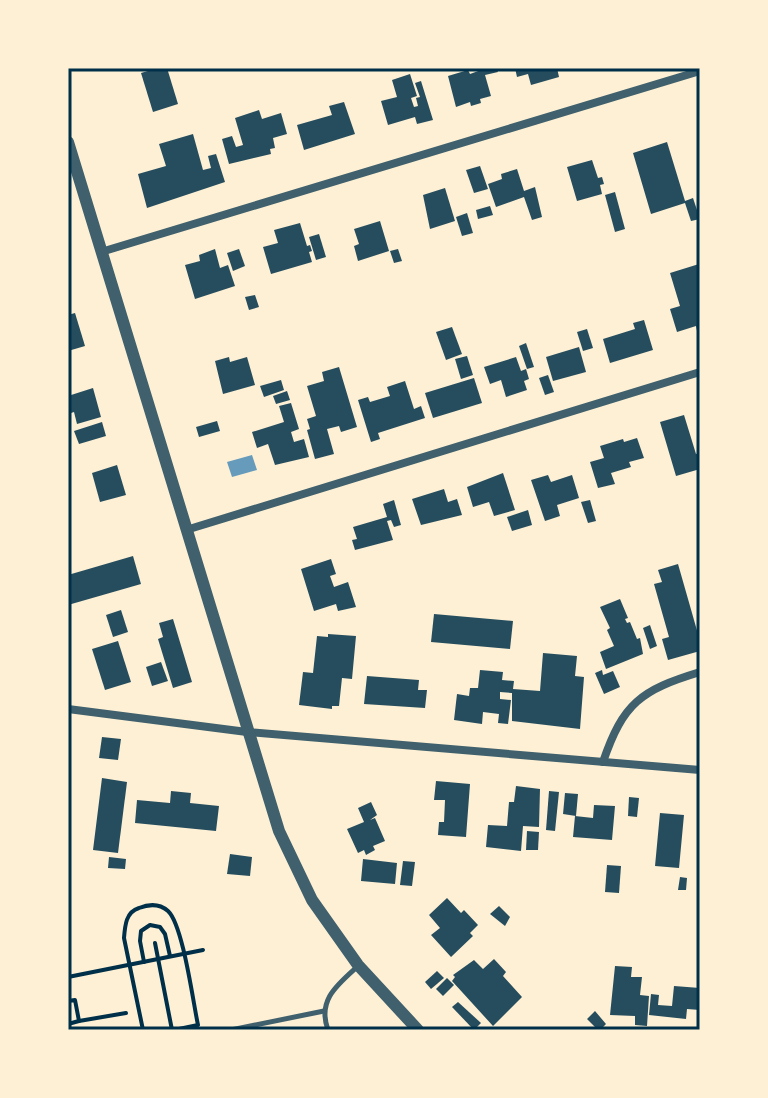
<svg xmlns="http://www.w3.org/2000/svg" width="768" height="1098" viewBox="0 0 768 1098" font-family="'Times New Roman',serif">
<style>
.water{fill:#669bbc}
.building{fill:#264d5e}
.lines{fill:none;stroke-linecap:round;stroke-linejoin:round}
.path{stroke:#003049;stroke-width:4}
.service{stroke:#3f606c;stroke-width:5}
.minor{stroke:#3f606c;stroke-width:8}
.tertiary{stroke:#3f606c;stroke-width:12}
.neatline{fill:none;stroke:#003049;stroke-width:3}
</style>
<rect width="100%" height="100%" fill="#fdf0d5"/>
<path class="water" d="M252 455 257 470 232 477 227 462Z"/>
<g class="building">
<path d="M158 68H167L178 104 153 112 141 73Z"/>
<path d="M481 68H496L498 72 485 75 491 96 480 99 481 103 471 106 470 102 456 107 448 76 468 70 470 74 481 70Z"/>
<path d="M515 68H557L559 77 531 85 528 74 517 77Z"/>
<path d="M410 74 417 96 411 98 414 107 418 106 416 98 420 97 415 83 421 81 433 120 417 124 415 117 388 125 381 101 397 97 392 80Z"/>
<path d="M344 102 355 134 304 150 297 125 332 115 329 106Z"/>
<path d="M259 110 262 119 281 113 287 134 273 138 275 148 270 149 271 154 229 164 222 139 232 136 236 147 243 145 235 118Z"/>
<path d="M193 134 203 170 211 168 208 156 216 154 225 182 147 208 138 174 166 166 159 144Z"/>
<path d="M667 142 685 201 693 198 700 219 691 221 685 203 651 214 633 153Z"/>
<path d="M592 160 598 178 602 177 604 184 600 185 602 194 577 201 567 167Z"/>
<path d="M480 166 488 189 474 193 466 170Z"/>
<path d="M517 169 524 191 535 187 542 217 532 220 524 197 496 207 488 184 502 179 501 174Z"/>
<path d="M445 188 455 221 430 229 423 195Z"/>
<path d="M615 192 625 229 615 232 605 195Z"/>
<path d="M490 206 493 215 478 219 476 210Z"/>
<path d="M467 213 473 233 462 236 456 217Z"/>
<path d="M380 221 389 251 358 261 354 246 359 244 354 229Z"/>
<path d="M300 223 307 246 310 245 312 251 309 252 312 262 271 274 263 247 278 243 274 230Z"/>
<path d="M319 234 326 257 316 260 309 237Z"/>
<path d="M215 249 220 268 228 265 235 286 195 299 185 265 200 261 199 255Z"/>
<path d="M239 249 245 266 233 271 227 253Z"/>
<path d="M398 249 402 261 394 263 390 251Z"/>
<path d="M699 264 700 330 697 331 696 326 677 332 670 309 680 306 670 273Z"/>
<path d="M255 295 259 307 249 310 245 297Z"/>
<path d="M75 313 85 346 68 351V315Z"/>
<path d="M644 320 653 350 610 363 603 339 635 329 633 323Z"/>
<path d="M452 327 462 354 446 360 436 332Z"/>
<path d="M587 329 593 348 583 351 577 332Z"/>
<path d="M526 343 534 367 527 369 519 346Z"/>
<path d="M579 347 586 372 553 381 546 357Z"/>
<path d="M467 356 473 375 461 379 455 359Z"/>
<path d="M229 357 230 362 247 357 255 385 223 394 215 361Z"/>
<path d="M516 357 521 371 526 369 529 379 524 381 527 390 506 397 501 380 490 384 484 367Z"/>
<path d="M339 367 357 427 341 432 339 426 327 429 334 454 315 459 307 430 310 429 307 419 316 416 307 386 324 381 322 372Z"/>
<path d="M548 375 554 392 545 395 539 378Z"/>
<path d="M474 378 482 403 433 418 425 393Z"/>
<path d="M281 380 284 390 264 397 260 386Z"/>
<path d="M405 381 414 409 421 406 425 418 378 433 380 439 371 442 358 400 368 397 370 402 390 396 387 387Z"/>
<path d="M93 388 101 417 77 424 74 412 68 414V396Z"/>
<path d="M287 391 290 400 276 404 273 396Z"/>
<path d="M291 403 299 429 291 432 294 442 304 439 309 457 275 465 268 444 257 448 252 432 284 422 279 406Z"/>
<path d="M684 415 696 454 700 453V469L676 476 660 422Z"/>
<path d="M217 421 220 431 199 437 196 427Z"/>
<path d="M102 422 106 436 79 444 74 431Z"/>
<path d="M637 438 644 458 629 462 631 467 611 473 615 484 598 488 590 462 604 458 600 446 623 439 624 442Z"/>
<path d="M117 465 126 495 100 502 92 473Z"/>
<path d="M503 473 515 510 494 516 489 502 473 507 467 487Z"/>
<path d="M548 475 551 482 572 475 579 498 557 505 560 516 545 521 531 480Z"/>
<path d="M444 489 448 502 457 499 462 515 421 525 412 499Z"/>
<path d="M394 500 401 525 394 527 391 520 387 521 393 540 355 550 352 540 357 539 353 527 387 517 383 504Z"/>
<path d="M590 500 596 521 588 523 581 502Z"/>
<path d="M528 510 532 525 512 531 507 517Z"/>
<path d="M133 556 141 584 68 605V575Z"/>
<path d="M331 559 336 574 330 576 334 587 348 582 356 607 338 611 336 604 314 611 301 569Z"/>
<path d="M678 564 700 641V651L668 660 662 639 669 637 654 584 662 582 658 570Z"/>
<path d="M620 599 628 618 625 619 627 623 630 622 637 639 640 638 643 654 606 669 600 652 614 646 607 630 610 628 600 607Z"/>
<path d="M121 610 128 632 113 637 106 615Z"/>
<path d="M434 614 513 621 510 649 431 642Z"/>
<path d="M173 619 192 682 173 688 158 639 163 637 159 623Z"/>
<path d="M650 625 657 646 650 649 643 628Z"/>
<path d="M328 634 356 636 352 679 342 678 339 706H332V709L299 705 303 672 313 673 317 636 328 637Z"/>
<path d="M118 641 131 682 105 690 92 649Z"/>
<path d="M543 653 577 656 575 676 584 677 580 729 512 721V693L500 692V699L511 700 508 724 498 723 499 714 483 712 482 724 454 720 457 694 469 696 470 688H478L480 670 503 672 502 680 514 681 513 689 540 691Z"/>
<path d="M161 662 168 681 152 686 146 667Z"/>
<path d="M602 670 603 675 613 671 620 687 604 694 595 673Z"/>
<path d="M367 676 419 680 418 690H427L425 708 364 704Z"/>
<path d="M102 737 121 739 118 760 99 758Z"/>
<path d="M102 778 127 782 118 853 93 850Z"/>
<path d="M436 781 470 784 466 837 438 835 439 822H444L445 800H434Z"/>
<path d="M516 786 540 789 539 827 523 826 521 851 486 847 488 825 507 826 509 802H514Z"/>
<path d="M171 791 191 793 190 803 219 806 216 831 135 823 137 800 170 803Z"/>
<path d="M549 791 559 792 555 831 546 830Z"/>
<path d="M565 793 578 794 576 816 563 814Z"/>
<path d="M629 797 639 798 637 817 628 816Z"/>
<path d="M371 802 377 815 370 820 375 818 385 841 373 846 375 850 366 855 364 850 358 853 347 829 364 822 358 808Z"/>
<path d="M594 805 615 806 612 840 573 837 575 816 593 818Z"/>
<path d="M660 813 684 815 679 868 655 866Z"/>
<path d="M527 831 539 832 538 850H526Z"/>
<path d="M230 854 252 857 250 876 227 874Z"/>
<path d="M109 857 126 859 125 869 108 868Z"/>
<path d="M363 859 397 863 395 884 361 881Z"/>
<path d="M403 861 415 862 412 886 400 885Z"/>
<path d="M607 865 621 866 619 893 605 892Z"/>
<path d="M680 877 687 878 686 890H678Z"/>
<path d="M447 898 461 913 464 910 478 925 470 933 473 936 451 957 431 935 440 928 429 915Z"/>
<path d="M499 906 510 917 505 926 490 914Z"/>
<path d="M494 959 506 972 503 976 522 997 493 1026 452 981 455 977 453 975 474 960 483 969Z"/>
<path d="M615 966 632 967 631 977H642L640 995 649 996 647 1026 635 1025V1016L610 1015Z"/>
<path d="M437 971 444 978 431 989 425 982Z"/>
<path d="M447 978 454 985 443 996 436 989Z"/>
<path d="M674 986 700 988V1010L687 1009 686 1019 649 1015 651 994 659 995 658 1005 672 1006Z"/>
<path d="M458 1002 481 1023 474 1030 452 1007Z"/>
<path d="M595 1011 606 1024 600 1030H591L595 1027 587 1019Z"/>
</g>
<g class="lines">
<g class="path">
<path d="M155 943 172 1030"/>
<path d="M144 962 140 941 141 931 150 925 160 927 165 934 170 956"/>
<path d="M68 977 203 950"/>
<path d="M68 1001 75 1000 79 1021 68 1024"/>
<path d="M79 1021 126 1013"/>
<path d="M143 1030 124 938C125 925 126 912 139 908 149 904 160 904 168 911 183 925 193 1002 198 1025L174 1030"/>
</g>
<g class="service">
<path d="M231 1030 324 1011"/>
<path d="M328 1030C317 1000 337 985 358 966"/>
</g>
<g class="minor">
<path d="M101 252 700 71"/>
<path d="M186 530 700 372"/>
<path d="M68 709 247 732 700 770"/>
<path d="M603 762C623 703 641 690 700 672"/>
</g>
<path class="tertiary" d="M68 142 279 831 312 900 358 965 418 1030"/>
</g>
<rect width="768" height="1098" fill="none" stroke="#fdf0d5" stroke-width="140"/>
<rect x="70" y="70" width="628" height="958" class="neatline"/>
</svg>
